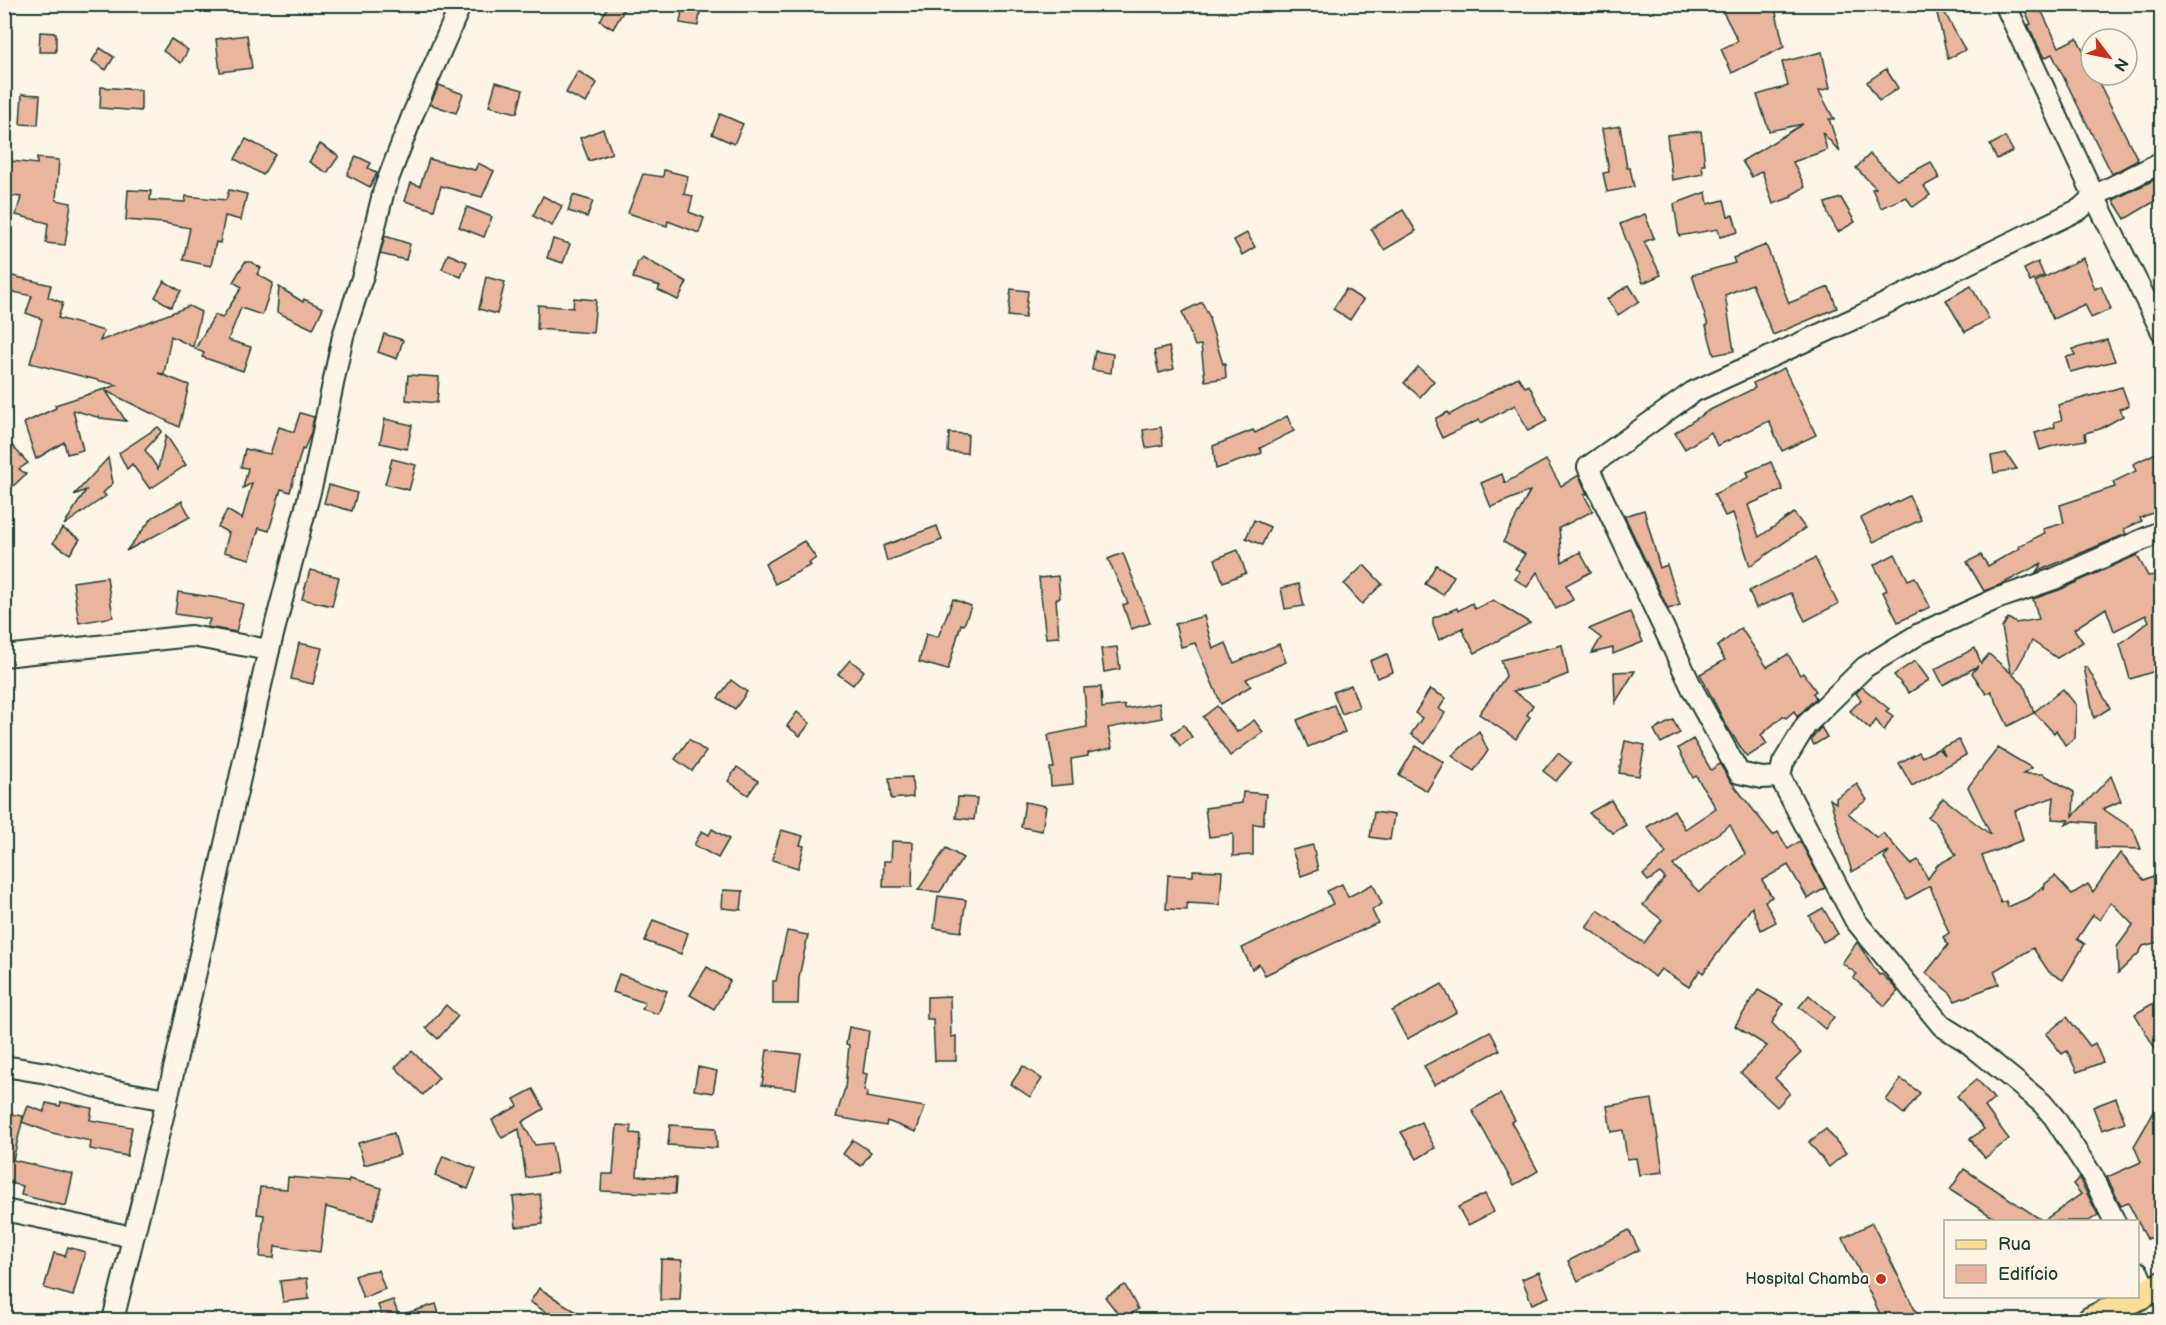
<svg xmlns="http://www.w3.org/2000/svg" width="2166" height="1325" viewBox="0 0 2166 1325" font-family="'Balsamiq Sans',sans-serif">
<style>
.building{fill:#e9b59c;stroke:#1f3d34;stroke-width:1.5;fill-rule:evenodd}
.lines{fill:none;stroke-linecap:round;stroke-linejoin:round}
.minor-casing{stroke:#1f3d34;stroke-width:24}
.major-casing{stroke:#1f3d34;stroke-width:30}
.minor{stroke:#fcf5e5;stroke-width:20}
.major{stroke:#fedd96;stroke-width:26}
.poi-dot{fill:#c8321e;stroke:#fcf5e5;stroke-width:2}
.labels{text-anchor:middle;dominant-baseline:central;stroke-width:4.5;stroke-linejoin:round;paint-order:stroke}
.poi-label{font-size:16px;fill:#1f3d34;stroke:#fcf5e5;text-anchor:end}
</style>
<rect width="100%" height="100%" fill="#fcf5e5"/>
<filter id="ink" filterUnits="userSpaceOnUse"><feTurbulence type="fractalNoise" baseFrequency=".0167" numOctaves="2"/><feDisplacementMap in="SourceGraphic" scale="12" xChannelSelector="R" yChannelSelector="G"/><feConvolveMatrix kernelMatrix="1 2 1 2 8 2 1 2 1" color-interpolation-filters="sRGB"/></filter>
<g filter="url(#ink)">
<g class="building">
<path d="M609 4H615L624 10 613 29 600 21Z"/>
<path d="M683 4H701L698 26 680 23Z"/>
<path d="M1719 4H1774L1784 47 1732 73 1721 49 1738 41Z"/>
<path d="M1940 4 1965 50 1948 59 1935 5Z"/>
<path d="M2022 4H2038L2059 47 2077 38 2091 66V75H2095L2138 160 2112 174 2052 54 2044 58 2028 25 2031 24Z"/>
<path d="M40 32 56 33V52H39Z"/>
<path d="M247 35 252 68 220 72 216 39Z"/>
<path d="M171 39 188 50 181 63 163 51Z"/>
<path d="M100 48 114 57 106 70 92 61Z"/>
<path d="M1822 52 1830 88 1819 91 1834 119H1829L1840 152 1822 132 1827 150 1793 162 1805 187 1791 195 1792 197 1773 204 1762 171 1752 177 1742 161 1803 124 1769 131 1757 95 1788 86 1782 62Z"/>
<path d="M1886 69 1898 88 1879 101 1867 82Z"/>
<path d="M578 71 597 83 586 103 566 93Z"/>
<path d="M496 82 523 90 517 113 489 106Z"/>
<path d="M439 85 463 94 456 113 430 104Z"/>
<path d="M101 87 141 90V111L100 108Z"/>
<path d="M22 94 40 95 38 125 20 124Z"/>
<path d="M720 114 743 124 734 144 712 134Z"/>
<path d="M1620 126 1627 168H1630L1634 187 1607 192 1603 173 1609 172 1602 129Z"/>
<path d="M603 129 612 153 589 161 580 138Z"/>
<path d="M1701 131 1705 165H1702L1703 174 1672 180 1667 135Z"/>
<path d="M2005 137 2013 151 1997 159 1990 145Z"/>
<path d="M246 139 275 154 263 175 235 159Z"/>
<path d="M320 144 339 156 327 173 309 162Z"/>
<path d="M1870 154 1897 180 1931 162 1939 178 1924 186 1930 195 1913 207 1906 197 1881 208 1872 189 1876 188 1856 168Z"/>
<path d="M356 156 371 163 368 168 377 173 370 187 347 175Z"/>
<path d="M37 158 59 160 56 200 71 203 65 245 46 243 48 223 16 215 21 197 4 195V160L37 164Z"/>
<path d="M429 159 475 170 478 163 494 171 482 197 441 186 434 210 405 201 411 183 420 186Z"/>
<path d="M664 170 688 176 684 194 693 196 689 212 704 218 699 233 668 221 667 226 628 213 643 174 663 177Z"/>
<path d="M2162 176V197L2125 219 2113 200Z"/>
<path d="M128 190 151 191 150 200 185 202 186 196 226 200 229 190 247 194 241 220 225 216 220 243 216 242 211 266 183 260 190 228 163 223 126 220Z"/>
<path d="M1706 192 1708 204 1724 200 1728 216 1733 215 1738 232 1720 237 1718 229 1679 236 1674 204Z"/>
<path d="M573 195 593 201 587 217 568 211Z"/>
<path d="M543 196 562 206 552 226 533 216Z"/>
<path d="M1841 198 1855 222 1838 232 1828 214 1825 203Z"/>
<path d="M467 207 492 217 484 237 459 227Z"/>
<path d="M1403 210 1416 231 1384 250 1371 229Z"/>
<path d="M1645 214 1654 238 1644 242 1661 275 1643 283 1620 224Z"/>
<path d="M1247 233 1255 247 1242 255 1234 240Z"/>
<path d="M385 236 410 244 406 260 380 254Z"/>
<path d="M553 239 570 244 563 263 547 258Z"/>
<path d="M1766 245 1789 303 1829 287 1837 308 1773 335 1752 284 1725 295 1734 351 1714 355 1706 326 1708 325 1692 275 1735 263 1733 258Z"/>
<path d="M448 254 467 262 461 277 442 269Z"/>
<path d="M642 257 687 282 678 300 658 290 660 286 633 278 638 261H640Z"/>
<path d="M2083 258 2095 289 2101 286 2111 309 2091 318 2085 304 2053 319 2035 282Z"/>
<path d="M245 262H251L261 268 257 274 273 283 262 315 241 308 228 340 251 347 243 371 202 357 204 353 195 349 213 318 215 315 222 318 242 287 233 282Z"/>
<path d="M2038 262 2044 276 2030 282 2024 269Z"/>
<path d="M4 274 51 285 48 297 63 303 58 318 104 331 100 341 189 306 201 312 193 347 171 336 164 374 158 373 189 385 179 427 106 391 126 421 100 418 99 416 97 417 73 410 83 450 67 454 64 442 36 459 24 423 56 408 55 405 117 385 30 363 42 319 26 313 32 296 4 290Z"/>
<path d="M486 277 505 282 497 314 479 309Z"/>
<path d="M164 281 181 291 171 307 155 297Z"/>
<path d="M1629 285 1639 301 1618 315 1607 299Z"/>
<path d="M1971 286 1989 319 1965 332 1946 300Z"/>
<path d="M279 287 303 302 304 299 323 308 313 329 277 312Z"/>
<path d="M1011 289 1028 291 1025 318 1008 316Z"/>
<path d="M1346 289 1363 300 1350 320 1333 309Z"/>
<path d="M574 298 596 300 593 333 537 329 538 305 573 308Z"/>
<path d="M1202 302 1210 318 1209 319 1223 364 1225 363 1226 378 1205 381 1201 345 1195 346 1182 312Z"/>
<path d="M384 334 403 340 397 359 378 352Z"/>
<path d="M2107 340 2115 361 2070 372 2066 357 2075 355 2073 349Z"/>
<path d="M1169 347 1174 369 1159 373 1154 351Z"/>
<path d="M1095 351 1113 354 1111 373 1092 370Z"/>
<path d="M1418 367 1434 381 1420 397 1404 383Z"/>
<path d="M1784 368 1816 435 1782 451 1769 421 1717 446 1711 432 1685 449 1675 433 1708 411 1755 388 1753 383Z"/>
<path d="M408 375 439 377 437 403 406 400Z"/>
<path d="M1518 377 1525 387 1529 385 1547 421 1528 431 1515 405 1481 423 1479 420 1442 438 1436 425V418L1448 412 1449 415Z"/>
<path d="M2122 387 2129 406 2119 409 2123 416 2100 429 2085 433 2086 440 2056 445 2040 450 2035 433 2055 427 2054 422 2062 420 2058 405Z"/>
<path d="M300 413 314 417 311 432 304 450 302 449 290 492 281 489 269 531 259 528 250 559 224 552 229 533 218 527 227 510 242 519 252 483 243 488 248 468 241 467 245 449 270 454 279 427 294 432Z"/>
<path d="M1287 416 1294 431 1260 448 1262 453 1216 469 1213 446 1253 430 1255 433Z"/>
<path d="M385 419 412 425 407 449 380 443Z"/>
<path d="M158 427 162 431 145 450 158 469 166 435 186 465 150 489 132 464 127 469 119 453Z"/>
<path d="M1161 427 1163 445 1146 448 1143 430Z"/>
<path d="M949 433 968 434 967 453 948 452Z"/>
<path d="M4 437 28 463 19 469 26 474 12 487 4 479Z"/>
<path d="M2162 450V509L2140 518 2142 521 2124 529 2126 534 2036 572 2042 563 2002 584 1984 591 1967 562 1981 555 1988 566 2020 548 2019 546 2045 533 2043 529 2064 523 2060 505 2115 487 2113 482 2136 471 2133 464Z"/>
<path d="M2006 453 2017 469 1994 473 1991 456Z"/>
<path d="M108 458 113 483 103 493 106 496 64 525 86 490 74 495Z"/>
<path d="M392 459 416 465 409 490 385 484Z"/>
<path d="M1546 460 1561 486 1579 475 1587 494 1584 495 1593 511 1559 528 1562 562 1580 552 1591 572 1566 585 1573 600 1556 609 1537 572 1527 587 1515 579 1520 571 1515 569 1525 554 1503 542 1530 491 1491 507 1481 483 1502 474 1505 483Z"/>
<path d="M1771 462 1783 490 1748 505 1759 537 1794 513 1805 528 1750 566 1733 513 1725 516 1714 494 1749 477 1747 472Z"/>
<path d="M329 485 357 493 352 511 324 503Z"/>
<path d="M1909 496 1921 520 1873 542 1861 518 1888 504 1889 506Z"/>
<path d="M182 501 190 517 126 551 153 517Z"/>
<path d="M1644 510 1660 568 1667 565 1680 605 1668 609 1625 517 1624 516Z"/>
<path d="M1254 520 1270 527 1262 545 1246 538Z"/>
<path d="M937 526 942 540 887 561 883 546Z"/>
<path d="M62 528 80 539 70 554 53 543Z"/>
<path d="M804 541 816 558 809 563 811 565 775 584 765 564Z"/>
<path d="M1238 550 1246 573 1223 582 1215 559Z"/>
<path d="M1123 553 1150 623 1131 629 1123 605 1128 603 1108 559Z"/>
<path d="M1895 554 1908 580 1915 577 1930 607 1898 622 1883 592 1887 590 1874 565Z"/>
<path d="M2137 555 2148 576 2162 574V675L2152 672 2130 679 2120 644 2149 621 2146 615 2114 631 2106 608 2074 629 2083 642 2057 658 2032 641 2013 675 2024 685 2034 713 2008 726 1991 691 1986 694 1972 673 1978 666 1943 685 1935 669 1975 648 1981 663 1989 654 2011 673 2002 628 2008 618 2016 623 2039 619 2033 599 2059 590Z"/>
<path d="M1815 558 1838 604 1805 621 1791 593 1756 608 1749 591Z"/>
<path d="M1364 565 1382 584 1362 604 1344 584Z"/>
<path d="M1436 565 1454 576 1443 595 1425 584Z"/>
<path d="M310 570 339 577 332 606 302 599Z"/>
<path d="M1058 576 1060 598 1056 599 1059 637 1046 638 1039 578Z"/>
<path d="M107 577 113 617 79 623 73 582Z"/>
<path d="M1299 584 1304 606 1285 609 1281 588Z"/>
<path d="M178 592 218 598 243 604 236 632 207 627 210 619 175 614Z"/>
<path d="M953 599 971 606 964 625 961 624 948 670 919 662 926 634 938 637Z"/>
<path d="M1493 600 1530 623 1475 653 1462 630 1464 627 1439 640 1433 625V618L1457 608 1458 611 1472 603 1475 609Z"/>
<path d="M1630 612 1643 642 1613 654V648L1592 653 1601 638 1589 629Z"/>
<path d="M1204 616 1213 649 1226 643 1234 663 1279 644 1286 662 1246 679 1251 686 1221 704 1195 643 1181 647 1175 624Z"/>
<path d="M1741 628 1767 667 1788 654 1800 675 1803 673 1816 691 1813 693 1816 698 1797 717 1794 711 1786 718 1783 716 1761 735 1767 744 1747 757 1726 725 1700 674 1725 660 1717 647Z"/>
<path d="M299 643 322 648 313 684 291 679Z"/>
<path d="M1562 645 1568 674 1546 683 1513 691 1533 705 1527 715 1530 717 1516 739 1479 714 1506 676 1501 660Z"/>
<path d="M1117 647 1120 669 1104 672 1101 649Z"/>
<path d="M1387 654 1393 672 1377 678 1370 661Z"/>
<path d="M850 660 864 671 853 685 838 674Z"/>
<path d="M1915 661 1929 680 1909 693 1894 675Z"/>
<path d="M2084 667H2087L2110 708 2094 718Z"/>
<path d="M1635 671 1615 703 1614 672Z"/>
<path d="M731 680 747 692 735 709 718 698Z"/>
<path d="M1351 685 1359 707 1342 714 1333 692Z"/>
<path d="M1101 687 1102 708 1125 705V709L1159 703 1162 718 1108 728 1112 748 1088 753V756L1071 759 1073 784 1051 786 1050 768H1054L1048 735 1087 727 1084 688Z"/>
<path d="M1862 687 1889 709 1886 711 1893 716 1884 731 1876 720 1870 729 1850 711 1861 700 1856 693Z"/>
<path d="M1430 689 1446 698 1439 709 1445 713 1425 744 1411 734 1422 718 1415 713Z"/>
<path d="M2063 689 2076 705 2075 738 2065 745 2056 730 2054 733 2034 712Z"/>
<path d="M1334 705 1345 732 1308 747 1297 720Z"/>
<path d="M1217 706 1237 732 1254 720 1263 732 1230 756 1203 717Z"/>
<path d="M797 712 810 723 800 736 787 726Z"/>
<path d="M1673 720 1680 733 1661 743 1654 730Z"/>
<path d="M1184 725 1192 737 1180 746 1172 733Z"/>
<path d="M1821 727 1827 737 1814 745 1811 740Z"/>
<path d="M1479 731 1488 751 1474 771 1452 756Z"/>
<path d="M689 739 706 752 692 771 675 759Z"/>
<path d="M1693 739 1711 770 1720 764 1729 779 1773 835 1778 832 1788 849 1800 841 1825 888 1808 899 1788 865 1762 880 1772 897 1765 901 1776 922 1761 930 1752 907 1703 973 1700 970 1689 987 1661 969 1655 977 1586 927 1598 910 1644 943 1662 920 1643 905 1665 878 1660 873 1648 881 1643 875 1666 853 1647 827 1674 810 1685 829 1716 808 1696 776 1693 778 1678 748ZM1730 825 1745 854 1699 892 1673 865Z"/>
<path d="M1959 740 1966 755 1912 786 1899 763 1919 752 1922 757 1938 749 1945 755 1940 748Z"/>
<path d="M1625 741 1645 745 1639 776 1619 773Z"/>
<path d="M1416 746 1444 762 1427 791 1399 775Z"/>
<path d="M1998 748 2032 768 2023 774H2043L2074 792 2073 816 2111 776 2121 801 2103 809 2133 829 2141 849 2096 848V823L2074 821 2065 825 2069 820 2052 819 2054 797 2015 811 2023 840 1982 856 2001 903 2006 901 2008 907 2031 897 2043 886 2044 890 2045 884 2055 876 2072 894 2088 884 2093 892 2120 853 2144 880 2153 876 2162 896V941L2143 946 2139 953 2118 973 2117 947 2133 925 2111 902 2100 920 2093 915 2077 939 2085 944 2063 980 2049 972 2033 948 1994 971 1999 984 1955 1001 1951 994 1926 973 1948 945 1943 937 1949 933 1930 886 1907 899 1884 858 1889 851 1852 872 1830 799 1836 803V798L1857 784 1867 800 1848 813 1877 838 1883 833 1911 864 1918 860 1928 879 1937 865 1956 855 1936 823 1928 817 1943 798 1991 835 1968 787Z"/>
<path d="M1558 753 1571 763 1556 781 1543 771Z"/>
<path d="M737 767 758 781 748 795 728 781Z"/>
<path d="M912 777 913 797 891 799 889 778Z"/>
<path d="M1243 792 1266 794 1263 825 1253 824V855L1233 856V834L1209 837 1205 808 1242 803Z"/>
<path d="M958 797 977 798 974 820 956 818Z"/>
<path d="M1611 800 1626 825 1613 833 1589 813Z"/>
<path d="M1025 802 1046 806 1042 831 1021 827Z"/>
<path d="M1374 812 1394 815 1390 840 1370 837Z"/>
<path d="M712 829 729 839 718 858 694 845 702 831 709 835Z"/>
<path d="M781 830 803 836 800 845 804 846 798 868 772 860Z"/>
<path d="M892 841 913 842 912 887H883L884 861H891Z"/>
<path d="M1313 845 1318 870 1301 876 1292 850Z"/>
<path d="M946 848 963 858 940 892 918 890Z"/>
<path d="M1193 870 1222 871 1220 905 1187 903V910L1166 909 1168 875 1193 876Z"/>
<path d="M1342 884 1348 897 1373 884 1382 904 1372 910 1378 923 1265 975 1259 964 1252 969 1242 948 1333 904 1327 891Z"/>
<path d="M723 890 743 891 741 910 722 908Z"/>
<path d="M938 896 966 900 961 932 934 928Z"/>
<path d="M1823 908 1838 934 1823 942 1809 916Z"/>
<path d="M653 920 688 933 681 954 645 941Z"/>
<path d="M787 931 808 935 799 977 798 1004H773V981H776Z"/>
<path d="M1857 942 1879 975 1882 974 1898 991 1885 1006 1853 978 1857 974 1842 963Z"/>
<path d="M707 967 730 981 714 1009 690 995Z"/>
<path d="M619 974 667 991 658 1014 642 1009 645 1003 613 992Z"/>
<path d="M1442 984 1457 1012 1407 1039 1392 1011Z"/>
<path d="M1758 990 1783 1004 1772 1023 1801 1053 1775 1078 1790 1093 1777 1107 1741 1073 1767 1046 1735 1026Z"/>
<path d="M1809 995 1834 1017 1825 1029 1799 1007Z"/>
<path d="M950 996 951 1037 956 1036V1061H935L933 1019H927V997Z"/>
<path d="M2162 998V1061L2135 1014Z"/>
<path d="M446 1005 458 1016 438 1039 426 1028Z"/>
<path d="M2067 1017 2090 1046 2095 1043 2103 1062 2077 1072 2067 1051 2062 1054 2046 1034Z"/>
<path d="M849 1027 869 1031 863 1073 867 1074 864 1091 868 1092 866 1097 925 1107 916 1132 887 1121 886 1126 836 1117 845 1088 849 1045 846 1044Z"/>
<path d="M1490 1031 1500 1050 1434 1085 1424 1066Z"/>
<path d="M767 1050 801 1054 796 1089 762 1085Z"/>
<path d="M412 1051 439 1078 423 1095 395 1067Z"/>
<path d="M1023 1066 1042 1079 1030 1097 1011 1084Z"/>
<path d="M698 1067 717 1071 713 1093 694 1090Z"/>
<path d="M1901 1079 1920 1093 1904 1114 1886 1100Z"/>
<path d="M1977 1079 1994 1099 1985 1107 2009 1139 1985 1158 1970 1139 1984 1129 1957 1096Z"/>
<path d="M533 1089 544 1109 522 1122 535 1145 552 1143 557 1173 526 1178 519 1129 502 1138 492 1120 518 1106 514 1099Z"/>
<path d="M1500 1094 1515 1120 1511 1122 1538 1171 1514 1185 1472 1110Z"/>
<path d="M2116 1098 2125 1122 2102 1130 2093 1107Z"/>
<path d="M2162 1098V1232L2147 1239 2128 1203 2121 1206 2107 1177 2141 1162 2134 1146Z"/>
<path d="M1652 1099 1663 1172 1639 1175 1636 1158 1627 1159 1623 1130 1611 1132 1607 1106Z"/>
<path d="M61 1102 92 1108 90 1120 132 1127 127 1156 90 1149 91 1141 52 1133 22 1122 13 1160 73 1174 66 1206 21 1195 23 1186 4 1182V1113L23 1116 22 1122 28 1106 44 1112 46 1103 60 1106Z"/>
<path d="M1421 1122 1435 1148 1417 1159 1401 1132Z"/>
<path d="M617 1125 631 1126V1133L640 1134 637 1176 676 1178 675 1194 601 1191 602 1174H613Z"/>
<path d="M670 1125 716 1128 717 1148 668 1145Z"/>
<path d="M1826 1129 1846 1153 1829 1167 1809 1142Z"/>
<path d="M394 1133 400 1155 364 1165 358 1143Z"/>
<path d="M853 1140 871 1152 861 1166 843 1154Z"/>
<path d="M443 1156 476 1169 468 1189 435 1176Z"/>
<path d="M1964 1169 2043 1221 2081 1194 2073 1184 2079 1178 2098 1215 2089 1221H1999L1950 1190Z"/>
<path d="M288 1177 348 1182 349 1179 382 1188 373 1220 326 1207 320 1252 275 1246 274 1258 260 1257 264 1215 257 1214 260 1187 287 1189Z"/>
<path d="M540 1194 543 1224 516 1227 513 1197Z"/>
<path d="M1485 1194 1494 1212 1468 1225 1458 1207Z"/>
<path d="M1872 1223 1920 1320H1883L1843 1238Z"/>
<path d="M1629 1230 1639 1250 1578 1281 1568 1261Z"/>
<path d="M68 1247 85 1252 73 1296 44 1288 54 1253 65 1256Z"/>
<path d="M661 1259 682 1260 680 1300H660Z"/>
<path d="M378 1270 385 1289 363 1298 355 1276 365 1272Z"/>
<path d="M1539 1272 1549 1297 1532 1304 1522 1279Z"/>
<path d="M307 1278 309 1299 283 1302 280 1281Z"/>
<path d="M1125 1285 1138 1309 1123 1320 1105 1297Z"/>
<path d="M539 1288 589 1320H558L530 1302Z"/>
<path d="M393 1300 398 1314 383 1319 378 1305Z"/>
<path d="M436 1304 441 1320H395L394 1317Z"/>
</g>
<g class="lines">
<g class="minor-casing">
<g id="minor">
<path d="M2005 4 2094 196 2162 332"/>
<path d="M4 656 191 636 269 650"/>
<path d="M1780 777 1762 778 1739 773 1693 690 1588 467 1693 392 1858 317 2080 209 2094 196 2162 162"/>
<path d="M4 1066 47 1073 105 1089 167 1100"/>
<path d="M4 1210 133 1237"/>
<path d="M2115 1222 2093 1177 2054 1117 2042 1103 1966 1041 1942 1026 1855 920 1780 777 1783 763 1806 725 1865 667 1919 634 1996 599 2054 579 2162 531"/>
<path d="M2138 1272 2147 1293"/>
<path d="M113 1320 167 1100 269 650 313 480 343 336 363 275 384 190 413 114 461 4"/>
</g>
</g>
<g class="major-casing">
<path id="major" d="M2091 1320 2162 1285"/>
</g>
<use href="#minor" class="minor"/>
<use href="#major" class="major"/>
</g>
</g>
<circle class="poi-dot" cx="1881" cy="1279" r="6"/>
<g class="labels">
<g class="poi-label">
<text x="1869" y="1279">Hospital Chamba</text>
</g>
</g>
<rect width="2166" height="1325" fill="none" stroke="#fcf5e5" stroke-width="24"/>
<rect x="12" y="12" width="2142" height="1301" fill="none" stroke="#1f3d34" stroke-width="2" filter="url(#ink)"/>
<rect x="1944" y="1220" width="195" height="78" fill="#fcf5e5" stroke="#a4ab9e" stroke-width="1.5"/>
<rect x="1956" y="1240" width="30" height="9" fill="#fedd96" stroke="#a4ab9e" stroke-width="1.5"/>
<text x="1998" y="1250" font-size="18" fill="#1f3d34">Rua</text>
<rect x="1956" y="1265" width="30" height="18" fill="#e9b59c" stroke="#a4ab9e" stroke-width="1.5"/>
<text x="1998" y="1280" font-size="18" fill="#1f3d34">Edifício</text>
<g transform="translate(2109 57) rotate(122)"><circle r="28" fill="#fcf5e5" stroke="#a4ab9e" stroke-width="1.5"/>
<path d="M0-4.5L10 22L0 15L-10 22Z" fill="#c8321e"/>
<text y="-9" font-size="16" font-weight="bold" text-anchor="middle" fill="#1f3d34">N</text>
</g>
</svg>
